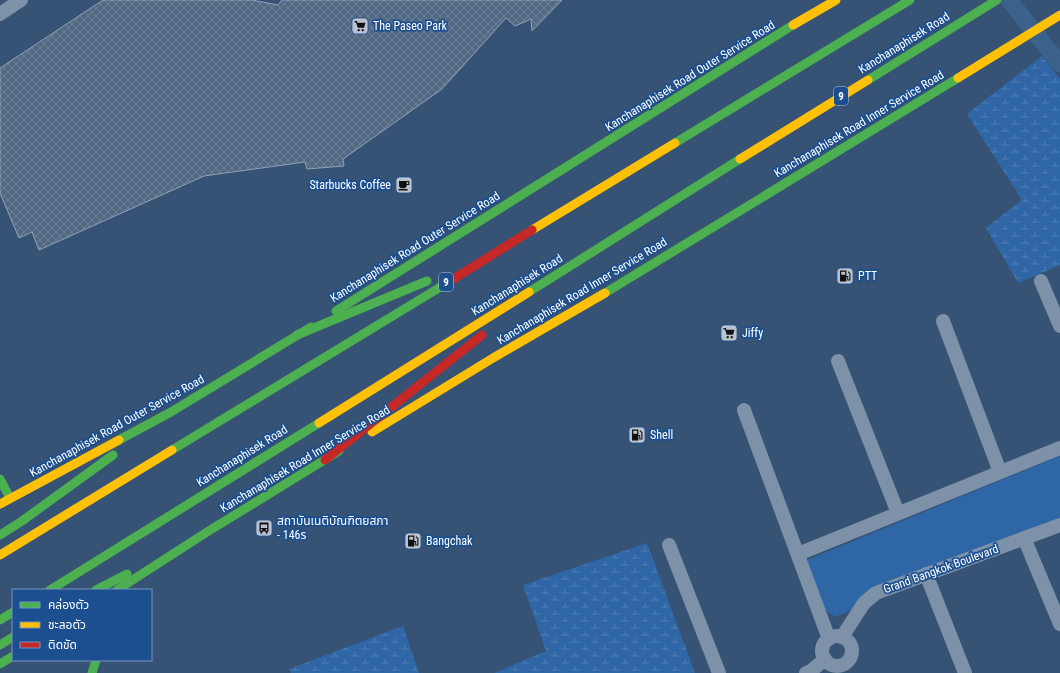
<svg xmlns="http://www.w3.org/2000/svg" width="1060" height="673" viewBox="0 0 1060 673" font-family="'Roboto Condensed','Noto Sans Thai',sans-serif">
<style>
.wetland{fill:url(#wetland-marsh)}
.garden{fill:#2f66a5}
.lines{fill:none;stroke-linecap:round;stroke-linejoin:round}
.canal{stroke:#3b618d;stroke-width:17}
.building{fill:url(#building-cross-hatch);stroke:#92a2b6}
.street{stroke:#7d92a8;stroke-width:14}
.fast{stroke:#4caf50;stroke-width:9}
.slow{stroke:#ffc107;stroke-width:9}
.jam{stroke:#c62828;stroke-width:9}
.labels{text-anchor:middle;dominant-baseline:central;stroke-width:3.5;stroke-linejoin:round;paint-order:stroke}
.shield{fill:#1b4f8f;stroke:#bbcadd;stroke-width:1}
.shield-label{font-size:11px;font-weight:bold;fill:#fff}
.poi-label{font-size:12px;fill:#fff;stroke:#1b4f8f;text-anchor:start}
.street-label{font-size:12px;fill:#fff;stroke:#1b4f8f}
</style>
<defs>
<pattern id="wetland-marsh" width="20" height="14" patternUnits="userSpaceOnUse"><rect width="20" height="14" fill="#2f66a5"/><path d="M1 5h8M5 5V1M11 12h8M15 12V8" fill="none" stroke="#4e7db2"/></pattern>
<pattern id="building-cross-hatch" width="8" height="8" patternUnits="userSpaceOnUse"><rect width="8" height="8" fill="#526984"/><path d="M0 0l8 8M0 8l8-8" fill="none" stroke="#6c8096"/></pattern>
</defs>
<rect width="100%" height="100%" fill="#365274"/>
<g class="wetland">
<path d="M1042 56 1060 79V265L1018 283 986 228 1022 200 967 114Z"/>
<path d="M647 543 695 673H494L546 651 523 585Z"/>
<path d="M403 626 419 673H291L289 669Z"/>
</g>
<path class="garden" d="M1060 456V521L835 617 825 610 807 560Z"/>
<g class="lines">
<path class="canal" d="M1009 0 1060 64"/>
</g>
<path class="building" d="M103 0H252L278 5 282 0H562L532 31 531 19 515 26 506 18 442 89 343 159 344 166 307 169 305 162 204 176 39 250 32 232 19 238 0 193V68Z"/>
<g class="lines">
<g class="street">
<path d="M0 14 21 0"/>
<path d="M1041 281 1060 326"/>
<path d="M943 321 1000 472"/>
<path d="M838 361 898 513"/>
<path d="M744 410 829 639"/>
<path d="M1024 538 1060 624"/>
<path d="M669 545 719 673"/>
<path d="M798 554 1060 448"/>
<path d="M926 574 965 673"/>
<circle cx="837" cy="651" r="15"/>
<path d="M842 637 864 603 876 593 1060 525"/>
<path d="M806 673 811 671 825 659"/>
</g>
<g class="fast">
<path d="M868 80 997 0"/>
<path d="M675 143 910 0"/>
<path d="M529 292 740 159"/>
<path d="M605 293 958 78"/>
<path d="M336 311 793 25"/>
<path d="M297 335 427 281"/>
<path d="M119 440 171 412 311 327"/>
<path d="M172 450 447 283"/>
<path d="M0 479 10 498"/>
<path d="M0 535 22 521 113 455"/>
<path d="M50 590 319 423"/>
<path d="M96 590 127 574"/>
<path d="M117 590 207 532 339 451"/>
<path d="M0 620 13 612"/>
<path d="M0 645 13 637"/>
<path d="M0 664 13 656"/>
<path d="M92 673 96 660"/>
</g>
<g class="slow">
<path d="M793 25 836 0"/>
<path d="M958 78 1060 15"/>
<path d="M740 159 868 80"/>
<path d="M532 230 675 143"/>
<path d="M319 423 529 292"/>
<path d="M372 432 493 358 605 293"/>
<path d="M0 504 119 440"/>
<path d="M0 555 172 450"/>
</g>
<g class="jam">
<path d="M447 283 532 230"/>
<path d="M325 460 482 335"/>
</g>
</g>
<defs>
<g id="supermarket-square" transform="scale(0.9)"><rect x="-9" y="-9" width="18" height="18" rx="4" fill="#b9c2ce" stroke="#1b4f8f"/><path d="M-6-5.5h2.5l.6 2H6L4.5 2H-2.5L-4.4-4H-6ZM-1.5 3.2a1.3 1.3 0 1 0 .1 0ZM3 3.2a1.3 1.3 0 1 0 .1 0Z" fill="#111"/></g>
<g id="cafe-square" transform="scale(0.9)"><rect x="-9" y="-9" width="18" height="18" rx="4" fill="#b9c2ce" stroke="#1b4f8f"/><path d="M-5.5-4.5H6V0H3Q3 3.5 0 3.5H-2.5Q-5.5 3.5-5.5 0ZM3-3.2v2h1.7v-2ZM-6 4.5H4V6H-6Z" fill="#111"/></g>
<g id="fuel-square" transform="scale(0.9)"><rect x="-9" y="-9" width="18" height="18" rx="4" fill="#b9c2ce" stroke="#1b4f8f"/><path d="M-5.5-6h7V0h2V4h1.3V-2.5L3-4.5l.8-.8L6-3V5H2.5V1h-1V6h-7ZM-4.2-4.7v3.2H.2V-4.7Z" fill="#111"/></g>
<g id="bus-square" transform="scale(0.9)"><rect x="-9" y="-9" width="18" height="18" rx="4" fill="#b9c2ce" stroke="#1b4f8f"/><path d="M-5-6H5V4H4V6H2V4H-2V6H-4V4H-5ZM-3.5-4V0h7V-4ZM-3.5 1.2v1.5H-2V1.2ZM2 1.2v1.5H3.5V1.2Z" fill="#111"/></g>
</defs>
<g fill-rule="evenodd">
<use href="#supermarket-square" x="360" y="26"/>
<use href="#cafe-square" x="404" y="185"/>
<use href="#fuel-square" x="845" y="276"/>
<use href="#supermarket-square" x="729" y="333"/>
<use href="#fuel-square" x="637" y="435"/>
<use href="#bus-square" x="264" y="528"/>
<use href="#fuel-square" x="413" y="541"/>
</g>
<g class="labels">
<g class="shield">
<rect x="834" y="87" width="14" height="18" rx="3"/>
<rect x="439" y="273" width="14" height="18" rx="3"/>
</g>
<g class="shield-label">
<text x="841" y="96">9</text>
<text x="446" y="282">9</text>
</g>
<g class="poi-label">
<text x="373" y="26">The Paseo Park</text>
<text x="391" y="185" text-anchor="end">Starbucks Coffee</text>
<text x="858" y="276">PTT</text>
<text x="742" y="333">Jiffy</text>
<text x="650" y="435">Shell</text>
<text x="277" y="521">สถาบันเนติบัณฑิตยสภา<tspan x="277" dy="14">- 146ร</tspan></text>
<text x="426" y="541">Bangchak</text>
</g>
<g class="street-label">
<text transform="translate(904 43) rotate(-32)">Kanchanaphisek Road</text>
<text transform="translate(690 76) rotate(-32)">Kanchanaphisek Road Outer Service Road</text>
<text transform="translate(859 124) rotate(-31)">Kanchanaphisek Road Inner Service Road</text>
<text transform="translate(415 247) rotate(-32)">Kanchanaphisek Road Outer Service Road</text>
<text transform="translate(517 285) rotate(-32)">Kanchanaphisek Road</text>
<text transform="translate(582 291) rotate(-31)">Kanchanaphisek Road Inner Service Road</text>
<text transform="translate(117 426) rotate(-29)">Kanchanaphisek Road Outer Service Road</text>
<text transform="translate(242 456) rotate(-32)">Kanchanaphisek Road</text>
<text transform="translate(305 459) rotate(-31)">Kanchanaphisek Road Inner Service Road</text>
<text transform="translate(941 569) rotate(-20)">Grand Bangkok Boulevard</text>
</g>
</g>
<rect x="12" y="589" width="140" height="72" fill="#1b4f8f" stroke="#7695bc"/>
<rect x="20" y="602" width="20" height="6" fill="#4caf50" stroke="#7695bc"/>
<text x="48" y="609" font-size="12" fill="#ffffff">คล่องตัว</text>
<rect x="20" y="622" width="20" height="6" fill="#ffc107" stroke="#7695bc"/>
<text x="48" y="629" font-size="12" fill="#ffffff">ชะลอตัว</text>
<rect x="20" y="642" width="20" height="6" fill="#c62828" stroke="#7695bc"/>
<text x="48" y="649" font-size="12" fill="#ffffff">ติดขัด</text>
</svg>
